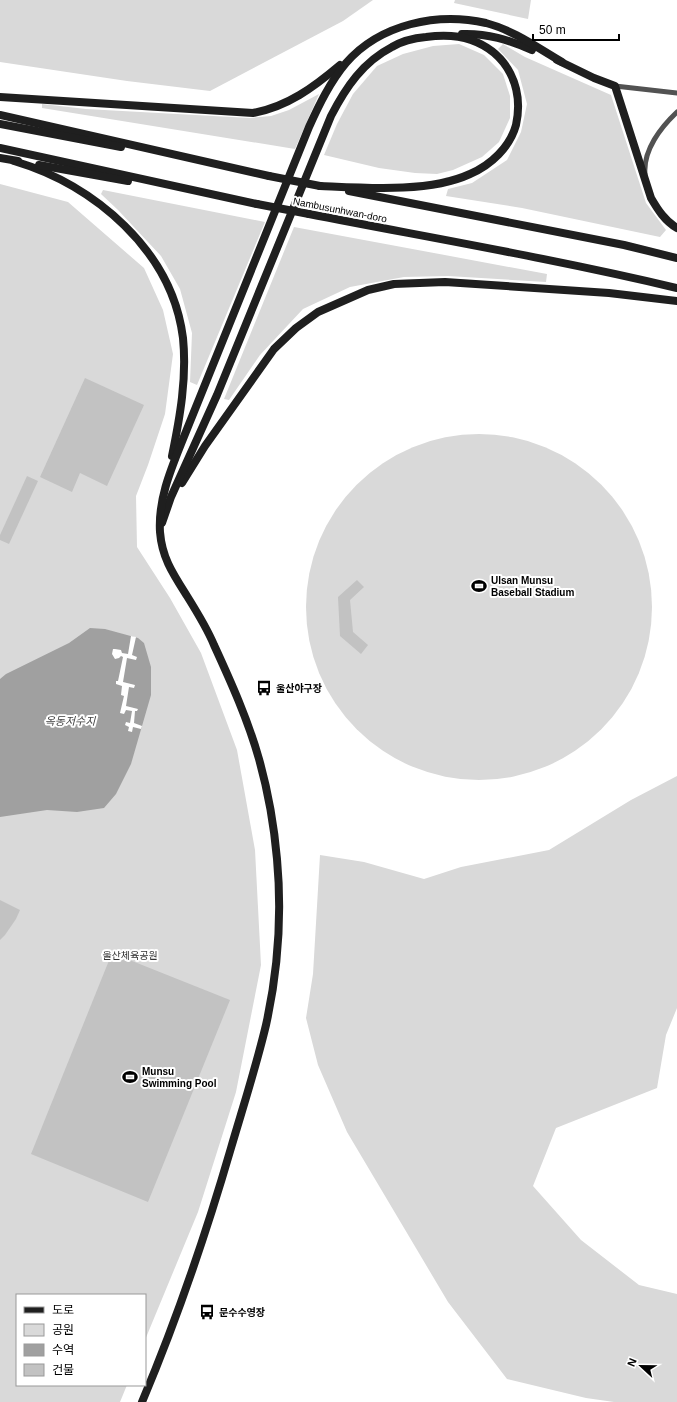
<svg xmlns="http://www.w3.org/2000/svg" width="677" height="1402" viewBox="0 0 677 1402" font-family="Helvetica,'Noto Sans KR',sans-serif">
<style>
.green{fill:#d9d9d9}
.water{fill:#a0a0a0}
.pier{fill:#fff}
.building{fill:#c2c2c2}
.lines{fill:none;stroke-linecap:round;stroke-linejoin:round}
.service{stroke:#525252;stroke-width:5}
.secondary{stroke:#1f1f1f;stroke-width:8}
.secondary-bridge{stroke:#1f1f1f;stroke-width:8}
.labels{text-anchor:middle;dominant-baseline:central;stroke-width:4;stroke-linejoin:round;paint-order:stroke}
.street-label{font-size:10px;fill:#000;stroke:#fff}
.poi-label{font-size:10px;font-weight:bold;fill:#000;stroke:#fff;text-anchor:start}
.park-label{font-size:10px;fill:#303030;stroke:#fff}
.water-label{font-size:11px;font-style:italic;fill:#414141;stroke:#fff}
</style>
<rect width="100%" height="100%" fill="#fff"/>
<g class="green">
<path d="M0 0H373L343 21 210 91 127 81 0 62Z"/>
<path d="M455 0H531L528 19 454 3Z"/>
<path d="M459 44 484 55 503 74 510 96V118L499 142 482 157 453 170 437 174 415 173 379 168 324 155 337 124 353 94 377 66 403 54 433 46Z"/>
<path d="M503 44 525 57 611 95 646 203 666 230 660 237 522 208 446 196 448 189 472 183 507 160 521 132 527 104 518 70 498 49Z"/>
<path d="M319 94 295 149 42 108V104L86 109 250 118 271 116 289 110Z"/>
<path d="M0 184 68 202 144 268 163 310 173 354 165 414 148 465 136 496 137 547 170 598 201 653 237 750 255 850 261 965 236 1092 198 1212 145 1340V1295H17V1385H127L120 1402H0Z"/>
<path d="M103 190 265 222 197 385 190 382 192 333 180 289 161 256 118 210 101 194Z"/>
<path d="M294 227 547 274 546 282 448 276 404 277 350 287 303 309 260 355 229 400 224 399Z"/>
<circle cx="479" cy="607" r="173"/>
<path d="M677 776V1008L666 1035 657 1088 556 1128 533 1186 581 1240 639 1285 677 1294V1402H614L586 1398 507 1379 448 1302 347 1132 318 1065 306 1018 313 974 320 855 364 862 424 879 461 867 549 850 631 800Z"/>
</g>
<path class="water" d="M90 628 105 629 138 638 144 643 151 667V695L131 764 116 794 104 808 77 812 47 810 0 817V679L6 674 69 643Z"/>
<path class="pier" d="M131 636 136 637 132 655 137 657 136 660 127 658 123 682 135 685 134 688 129 687 126 706 138 709 137 711H135L134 723 142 726 141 729 133 727 132 732 128 731 129 727 125 725 126 722 130 723 132 711 126 710 124 714 120 713 124 696 121 695 122 686 116 684V681H118L123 657 121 656 119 658 115 659 112 654 113 649H115L121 650 122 653 128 654Z"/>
<g class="building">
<path d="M85 378 144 405 107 486 80 473 72 492 40 477Z"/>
<path d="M27 476 38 481 9 544 0 540V535Z"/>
<path d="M357 580 364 587 350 600 353 632 368 645 361 654 340 636 338 597Z"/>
<path d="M0 900 20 910 16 919 5 935 0 940Z"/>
<path d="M112 953 230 1000 148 1202 31 1154Z"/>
</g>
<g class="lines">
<g class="service">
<path d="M615 86 677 93"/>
<path d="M645 174C643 150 661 127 677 112"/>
</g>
<g class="secondary">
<path d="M462 34C487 33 509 40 532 50"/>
<path d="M557 60 594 78 615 86 651 198C658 210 665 221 677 228"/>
<path d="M0 97 253 113C287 107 314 87 340 65"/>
<path d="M0 115 269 176"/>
<path d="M0 124 121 147"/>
<path d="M0 148 257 204"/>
<path d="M0 158 18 161"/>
<path d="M14 161C94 185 172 250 183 338 187 378 180 417 172 456"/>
<path d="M39 165 128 181"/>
<path d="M349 191 624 245 677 258"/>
<path d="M309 214C432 238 555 259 677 288"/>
<path d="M182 483 205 446 274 349 296 328 318 312 368 290 394 284 445 282 609 293 677 301"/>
<path d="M162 523 171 497 217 395 331 116C346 87 363 62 392 47 402 41 414 38 426 37 441 35 457 35 471 40 508 53 524 88 516 125 510 147 491 165 470 174 429 193 365 188 320 186"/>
<path d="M142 1402C177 1319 206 1234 231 1148 243 1107 256 1067 266 1025 278 971 282 914 277 859 274 825 268 791 259 759 248 720 231 682 214 645 207 628 197 612 187 596 173 574 162 558 160 532 158 499 171 469 183 439L309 127C319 105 330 82 346 63 380 24 437 12 486 23 513 30 538 48 562 62"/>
</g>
<g class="secondary-bridge">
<path d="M269 176 320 186"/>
<path d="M257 204 309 214"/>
</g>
</g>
<defs>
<g id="stadium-bare" transform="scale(1.2)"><path d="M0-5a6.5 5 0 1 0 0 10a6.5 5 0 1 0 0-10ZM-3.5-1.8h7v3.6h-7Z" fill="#000" stroke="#fff" stroke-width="2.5" paint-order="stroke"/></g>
<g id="bus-bare" transform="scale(1.2)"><path d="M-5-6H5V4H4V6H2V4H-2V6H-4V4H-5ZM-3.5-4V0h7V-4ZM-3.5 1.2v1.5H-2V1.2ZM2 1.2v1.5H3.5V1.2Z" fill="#000" stroke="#fff" stroke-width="2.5" paint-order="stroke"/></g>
</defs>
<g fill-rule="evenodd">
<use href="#stadium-bare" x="479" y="586"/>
<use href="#bus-bare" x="264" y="688"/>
<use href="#stadium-bare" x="130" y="1077"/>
<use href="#bus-bare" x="207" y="1312"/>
</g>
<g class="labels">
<g class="street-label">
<text transform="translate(340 210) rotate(11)">Nambusunhwan-doro</text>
</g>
<g class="poi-label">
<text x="491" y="580">Ulsan Munsu<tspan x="491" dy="12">Baseball Stadium</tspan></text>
<text x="276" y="688">울산야구장</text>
<text x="142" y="1071">Munsu<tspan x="142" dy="12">Swimming Pool</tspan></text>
<text x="219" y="1312">문수수영장</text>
</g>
<g class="park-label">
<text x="130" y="955">울산체육공원</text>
</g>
<g class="water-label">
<text x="70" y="721">옥동저수지</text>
</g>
</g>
<rect x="16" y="1294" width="130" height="92" fill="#ffffff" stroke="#999999"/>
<rect x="24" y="1307" width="20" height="6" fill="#1f1f1f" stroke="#999999"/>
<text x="52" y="1314" font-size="12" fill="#000000">도로</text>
<rect x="24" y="1324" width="20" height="12" fill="#d9d9d9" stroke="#999999"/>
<text x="52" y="1334" font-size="12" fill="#000000">공원</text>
<rect x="24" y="1344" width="20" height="12" fill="#a0a0a0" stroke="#999999"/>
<text x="52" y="1354" font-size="12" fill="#000000">수역</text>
<rect x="24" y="1364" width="20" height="12" fill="#c2c2c2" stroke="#999999"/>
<text x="52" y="1374" font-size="12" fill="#000000">건물</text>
<g transform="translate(641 1366) rotate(292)" stroke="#ffffff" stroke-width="3" paint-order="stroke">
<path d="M0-3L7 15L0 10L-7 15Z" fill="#000000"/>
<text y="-6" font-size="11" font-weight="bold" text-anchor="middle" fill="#000000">N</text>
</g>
<path d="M533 34v6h86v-6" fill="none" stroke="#000000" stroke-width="2"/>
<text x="539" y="34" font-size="12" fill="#000000" stroke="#ffffff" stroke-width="3" paint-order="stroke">50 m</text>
</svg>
